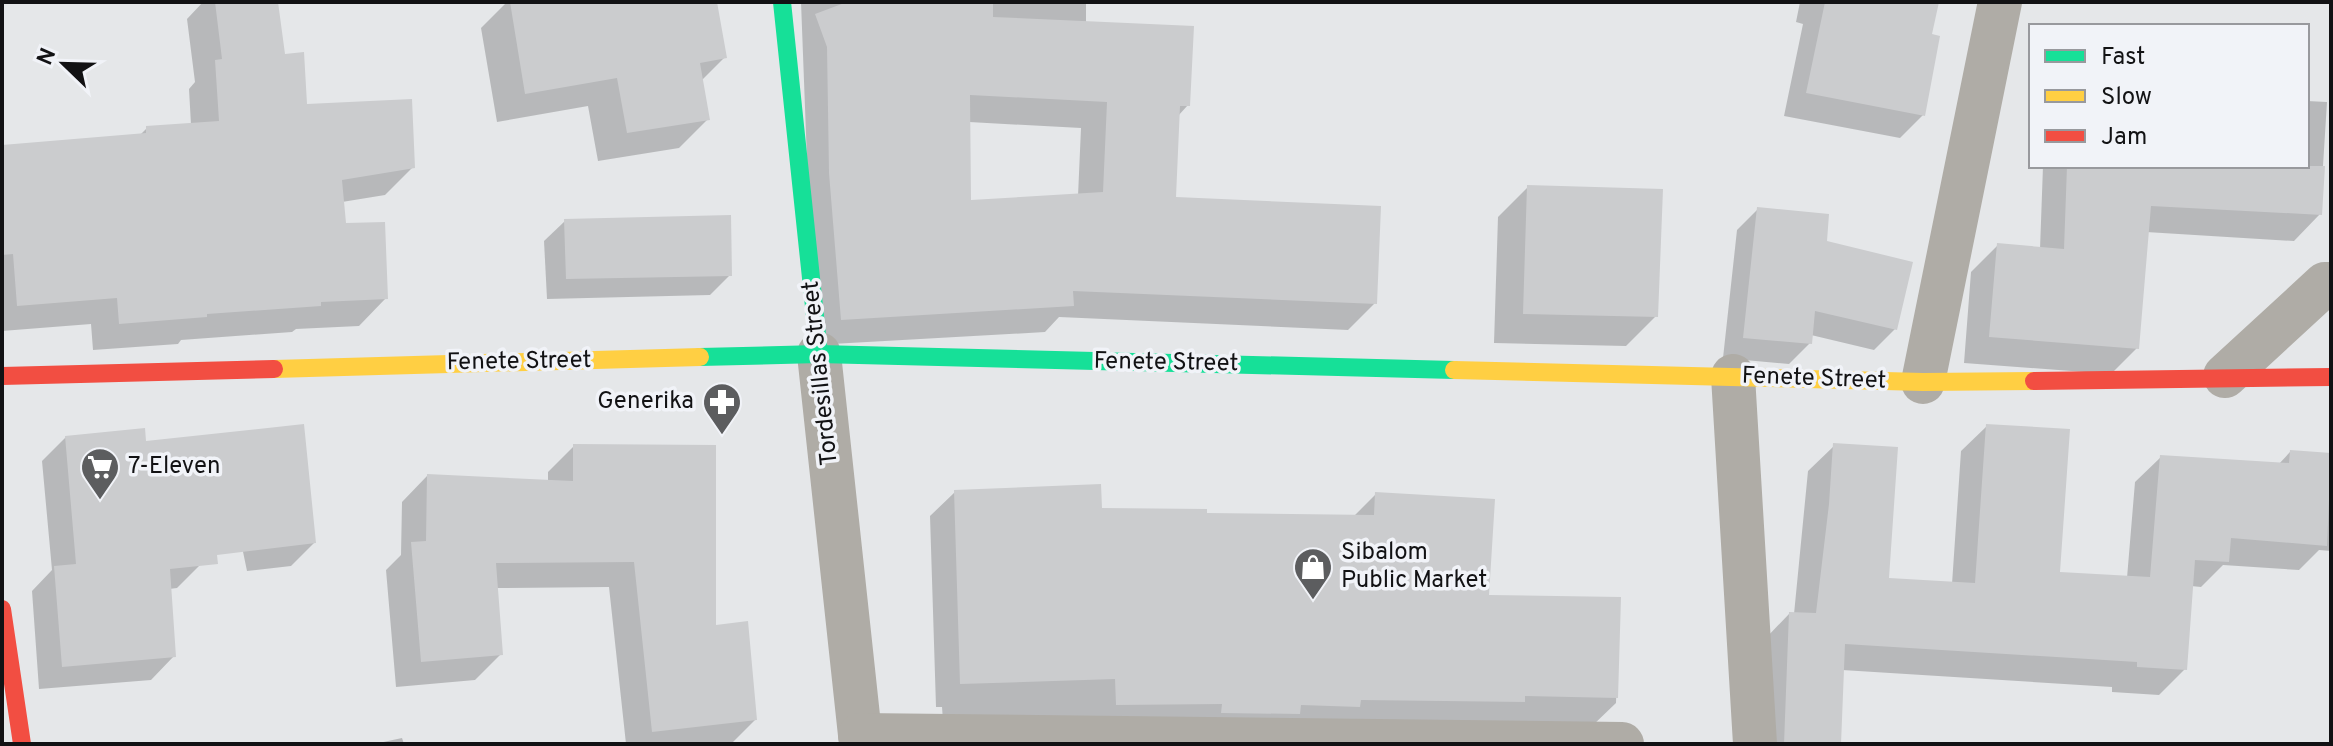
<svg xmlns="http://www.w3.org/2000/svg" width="2333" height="746" viewBox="0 0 2333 746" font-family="Overpass,sans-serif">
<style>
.shadow{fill:#0003;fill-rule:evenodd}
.building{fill:#cbccce;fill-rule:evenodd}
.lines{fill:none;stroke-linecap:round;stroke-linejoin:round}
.street{stroke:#afaca6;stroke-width:44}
.fast{stroke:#16e098;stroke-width:18}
.slow{stroke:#ffcf43;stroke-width:18}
.jam{stroke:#f24e42;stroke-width:18}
.labels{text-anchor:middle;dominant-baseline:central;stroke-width:7;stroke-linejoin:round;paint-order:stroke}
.street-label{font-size:24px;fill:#121214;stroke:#f1f3f8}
.poi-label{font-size:24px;fill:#121214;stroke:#f1f3f8;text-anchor:start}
</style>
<rect width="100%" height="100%" fill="#e5e7e9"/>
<g class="shadow">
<path d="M203 2H276L283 56 306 106 413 167 385 195 342 202 344 225 386 298 359 326 296 329 292 332 181 340 178 344 93 350 91 324 2 331V147L139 136 147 128 191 125 189 89 195 82 187 19Z"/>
<path d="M507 2H715L724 58 701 81 708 119 679 148 598 161 588 106 497 122 481 28Z"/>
<path d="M801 2H1086V23L1188 105 1178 116 1174 199 1375 303 1348 330 1059 317 1045 332 814 345ZM969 122 1081 128 1078 196 969 202Z"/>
<path d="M1800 2H1937L1930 36 1923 115 1900 138 1784 116 1803 24 1796 22Z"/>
<path d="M2307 101 2327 102 2320 214 2294 241 2146 232 2137 348 2111 374 1964 363 1971 272 1997 246 2040 249 2043 166H2307Z"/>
<path d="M1528 187 1656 316 1626 346 1494 343 1498 217Z"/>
<path d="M1758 209 1824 242 1895 329 1874 350 1811 335 1810 343 1789 364 1723 358 1737 230Z"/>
<path d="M565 221 730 275 710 295 547 299 544 241Z"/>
<path d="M1987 426 2058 574 2127 578 2135 482 2161 457 2278 465 2290 452 2331 455V551L2319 550 2299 570 2223 565 2201 587 2191 586 2185 669 2159 695 2112 692V687L1842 670 1839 744H1760L1764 640 1789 614H1794L1808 471 1834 446 1887 580 1952 584 1961 451Z"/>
<path d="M66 437 144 443 314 543 291 566 247 571 236 518 200 565 177 588 169 589 174 656 151 680 39 689 32 591 52 570 42 461Z"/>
<path d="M574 446 714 627 755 720 731 744H626L609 587 496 588 501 654 475 680 396 687 386 570 401 555 402 502 427 476 548 482V472Z"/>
<path d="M955 492 1100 510 1205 515 1353 517 1376 494 1487 597 1619 599 1616 703 1591 727 944 735 942 707H936L930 516Z"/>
<path d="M402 738 404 744H374Z"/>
</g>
<g class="building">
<path d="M215 2H278L285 54 304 52 307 104 412 99 415 168 342 180 346 223 385 222 388 299 321 302V306L207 314V317L119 324 117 298 17 306 13 254 2 255V145L146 133V126L219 121 215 60 222 59Z"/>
<path d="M510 2H717L727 58 700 63 710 120 627 133 617 78 525 94Z"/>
<path d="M847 2H993V17L1194 26 1190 106H1180L1176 197 1381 206 1377 304 1073 291 1074 306 841 320 829 173 827 47 815 14ZM970 95 1107 102 1103 192 971 200Z"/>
<path d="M1825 2H1939L1932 34 1940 36 1925 116 1806 93Z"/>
<path d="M2067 166H2325L2322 215 2151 206 2139 349 1989 337 1997 243 2064 249Z"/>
<path d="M1527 185 1663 189 1658 317 1523 314Z"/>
<path d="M1757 207 1829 214 1827 241 1913 262 1897 330 1815 311 1812 344 1743 338Z"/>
<path d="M731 215 732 276 566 279 564 219Z"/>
<path d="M304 424 316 543 217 555 218 564 170 569 176 657 62 667 54 566 76 564 65 436 145 428 146 441Z"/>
<path d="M1986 424 2070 429 2060 572 2150 577 2160 455 2289 463 2290 450 2331 453 2327 546 2231 538 2229 562 2195 560 2187 670 2137 667V662L1845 644 1841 744H1784L1789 612 1816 613 1829 504 1833 443 1898 447 1889 578 1975 583Z"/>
<path d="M573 444 716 445V625L748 621 757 720 652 732 634 562 496 563 503 655 421 662 411 542 426 541 427 474 573 481Z"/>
<path d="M1101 484 1102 508 1207 509V513L1374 515 1375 492 1495 499 1489 595 1621 597 1618 698 1525 696V702L1361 700 1360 707 1301 705 1300 714 1221 713 1222 704 1116 705 1115 679 960 684 954 490Z"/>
</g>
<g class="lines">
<g class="street">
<path d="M819 354 861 744"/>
<path d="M1733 376 1755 744"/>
<path d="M2225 376 2325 284H2331"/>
<path d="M1923 382 2000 2"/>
<path d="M860 735 1622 744"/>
</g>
<g class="fast">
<path d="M782 2 819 354"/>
<path d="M700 357 819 354 1454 370"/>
</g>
<g class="slow">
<path d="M274 369 700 357"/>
<path d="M1454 370 1923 382 2034 381"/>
</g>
<g class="jam">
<path d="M2 376 274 369"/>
<path d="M2034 381 2331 377"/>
<path d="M2 609 22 744"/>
</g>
</g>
<defs>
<g id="pharmacy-pin" transform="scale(2)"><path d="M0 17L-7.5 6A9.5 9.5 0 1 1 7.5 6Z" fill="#5c5d5f" stroke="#f1f3f8"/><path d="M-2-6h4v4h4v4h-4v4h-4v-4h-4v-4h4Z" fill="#fff"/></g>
<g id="supermarket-pin" transform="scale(2)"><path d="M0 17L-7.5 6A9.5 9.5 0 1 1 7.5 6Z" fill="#5c5d5f" stroke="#f1f3f8"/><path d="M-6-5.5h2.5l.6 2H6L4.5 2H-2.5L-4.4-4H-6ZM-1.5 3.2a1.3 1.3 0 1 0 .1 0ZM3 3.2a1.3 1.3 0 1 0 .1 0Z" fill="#fff"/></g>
<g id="shop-pin" transform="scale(2)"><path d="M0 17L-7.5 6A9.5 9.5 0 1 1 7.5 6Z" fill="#5c5d5f" stroke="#f1f3f8"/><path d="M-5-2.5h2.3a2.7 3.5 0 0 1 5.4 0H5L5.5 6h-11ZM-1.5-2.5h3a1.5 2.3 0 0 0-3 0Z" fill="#fff"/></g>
</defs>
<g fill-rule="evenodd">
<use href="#pharmacy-pin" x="722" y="402"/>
<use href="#supermarket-pin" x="100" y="467"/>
<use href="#shop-pin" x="1313" y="567"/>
</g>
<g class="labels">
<g class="street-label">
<text transform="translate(519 362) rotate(-1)">Fenete Street</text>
<text transform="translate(1166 363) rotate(1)">Fenete Street</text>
<text transform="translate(821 373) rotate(-96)">Tordesillas Street</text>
<text transform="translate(1814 379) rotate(2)">Fenete Street</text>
</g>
<g class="poi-label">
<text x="694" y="402" text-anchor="end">Generika</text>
<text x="128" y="467">7-Eleven</text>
<text x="1341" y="553">Sibalom<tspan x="1341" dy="28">Public Market</tspan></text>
</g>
</g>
<rect width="2333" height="746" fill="none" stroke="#121214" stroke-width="8"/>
<rect x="2029" y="24" width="280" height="144" fill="#f1f3f8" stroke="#98999d" stroke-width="2"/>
<rect x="2045" y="50" width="40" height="12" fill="#16e098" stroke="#98999d" stroke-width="2"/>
<text x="2101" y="64" font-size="24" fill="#121214">Fast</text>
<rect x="2045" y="90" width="40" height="12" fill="#ffcf43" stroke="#98999d" stroke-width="2"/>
<text x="2101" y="104" font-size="24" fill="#121214">Slow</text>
<rect x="2045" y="130" width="40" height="12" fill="#f24e42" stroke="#98999d" stroke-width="2"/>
<text x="2101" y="144" font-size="24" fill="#121214">Jam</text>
<g transform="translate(64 64) rotate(293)" stroke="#f1f3f8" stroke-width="6" paint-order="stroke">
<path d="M0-6L14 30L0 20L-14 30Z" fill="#121214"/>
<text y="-12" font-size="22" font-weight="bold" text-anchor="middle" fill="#121214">N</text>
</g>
</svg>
